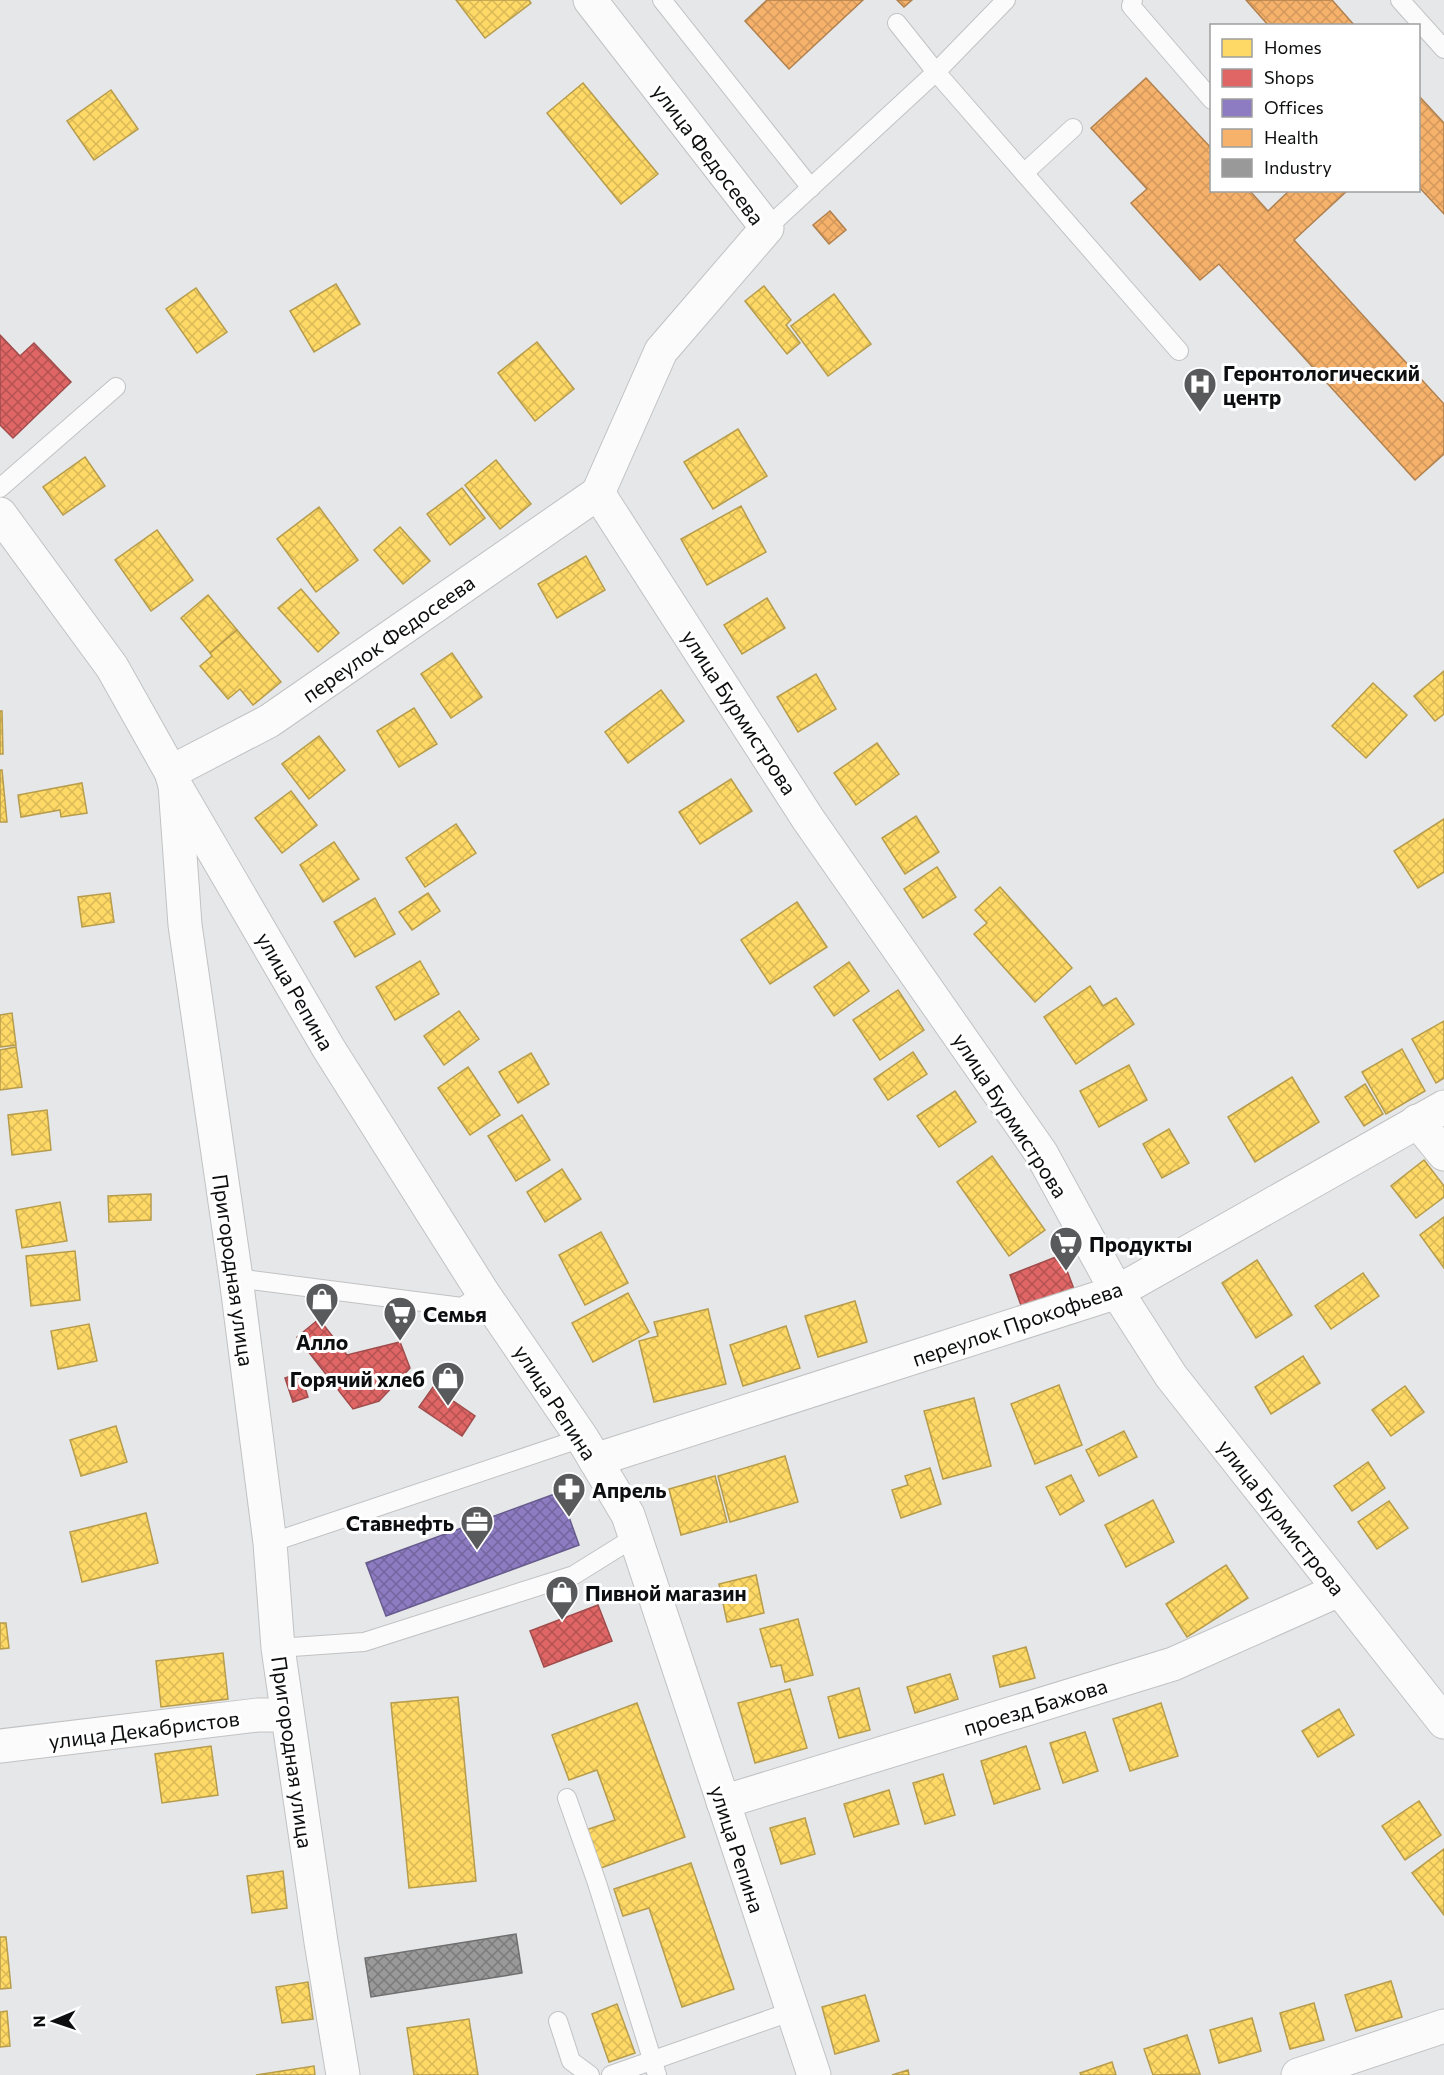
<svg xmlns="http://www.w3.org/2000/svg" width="1444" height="2075" viewBox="0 0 1444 2075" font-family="Commissioner,sans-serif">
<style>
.homes{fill:url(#homes-cross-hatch);stroke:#b69c4c;stroke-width:1.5}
.shops{fill:url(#shops-cross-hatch);stroke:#a14c4c;stroke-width:1.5}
.offices{fill:url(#offices-cross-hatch);stroke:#675b8d;stroke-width:1.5}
.health{fill:url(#health-cross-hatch);stroke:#b0814f;stroke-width:1.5}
.industry{fill:url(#industry-cross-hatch);stroke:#6f6f70;stroke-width:1.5}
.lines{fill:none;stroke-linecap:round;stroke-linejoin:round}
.service-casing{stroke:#c1c2c3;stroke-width:20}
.minor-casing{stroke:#c1c2c3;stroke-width:35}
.tertiary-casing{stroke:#c1c2c3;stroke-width:35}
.service{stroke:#fbfbfc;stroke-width:18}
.minor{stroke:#fbfbfc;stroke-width:33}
.tertiary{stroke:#fbfbfc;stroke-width:33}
.labels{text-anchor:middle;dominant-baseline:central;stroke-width:6;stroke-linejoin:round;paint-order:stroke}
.street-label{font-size:21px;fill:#0d0e0f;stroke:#fff}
.poi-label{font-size:21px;font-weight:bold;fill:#0d0e0f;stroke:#fff;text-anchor:start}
</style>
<defs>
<pattern id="homes-cross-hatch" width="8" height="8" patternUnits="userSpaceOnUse" patternTransform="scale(1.5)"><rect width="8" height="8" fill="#ffd966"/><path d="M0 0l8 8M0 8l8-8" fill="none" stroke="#d9b957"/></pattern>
<pattern id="shops-cross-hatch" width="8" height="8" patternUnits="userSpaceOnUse" patternTransform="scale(1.5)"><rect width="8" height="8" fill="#e06666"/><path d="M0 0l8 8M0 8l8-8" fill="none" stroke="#b45252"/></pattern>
<pattern id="offices-cross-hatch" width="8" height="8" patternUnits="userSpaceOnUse" patternTransform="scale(1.5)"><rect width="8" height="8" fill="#8e7cc3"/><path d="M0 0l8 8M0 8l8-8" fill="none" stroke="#72649d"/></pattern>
<pattern id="health-cross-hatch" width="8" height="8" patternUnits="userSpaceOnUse" patternTransform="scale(1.5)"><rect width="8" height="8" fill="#f6b26b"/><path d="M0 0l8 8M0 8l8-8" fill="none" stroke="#d2985c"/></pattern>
<pattern id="industry-cross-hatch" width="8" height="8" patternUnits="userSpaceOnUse" patternTransform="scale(1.5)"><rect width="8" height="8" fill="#999"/><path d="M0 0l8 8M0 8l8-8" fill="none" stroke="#7b7b7b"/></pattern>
</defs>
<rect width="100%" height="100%" fill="#e6e7e8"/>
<g class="homes">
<path d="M456 0H529L531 3 485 38Z"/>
<path d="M583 83 658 174 621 204 547 113Z"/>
<path d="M111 90 138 129 94 160 67 121Z"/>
<path d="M336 284 360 324 314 352 290 311Z"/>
<path d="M764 286 791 320 786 325 800 343 787 354 745 301Z"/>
<path d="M196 288 227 332 197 353 166 309Z"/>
<path d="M834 294 871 344 828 376 791 326Z"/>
<path d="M537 342 574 389 535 421 498 373Z"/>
<path d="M738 429 767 476 713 509 684 462Z"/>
<path d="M85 457 105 486 63 515 43 487Z"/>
<path d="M496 460 531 504 500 529 465 485Z"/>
<path d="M462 488 485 518 450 545 427 514Z"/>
<path d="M741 506 766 552 707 585 681 539Z"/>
<path d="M319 507 358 560 316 592 277 539Z"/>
<path d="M400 527 430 561 403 584 374 550Z"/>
<path d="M157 530 193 580 151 611 115 560Z"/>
<path d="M586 556 605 590 557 618 538 584Z"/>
<path d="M301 589 339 633 318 652 278 608Z"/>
<path d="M208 595 237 630 210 653 181 618Z"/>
<path d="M767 598 785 628 742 654 724 625Z"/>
<path d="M237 630 281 682 253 705 240 689 228 699 200 666 212 656 210 653Z"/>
<path d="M452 653 482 697 451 718 421 674Z"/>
<path d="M1444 671V714L1435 721 1414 696Z"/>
<path d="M816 674 836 709 798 732 777 697Z"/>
<path d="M1373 683 1407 715 1366 758 1332 726Z"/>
<path d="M661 690 684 721 628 763 605 732Z"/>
<path d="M414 708 437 744 399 767 377 731Z"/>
<path d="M0 711H2L3 754H0Z"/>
<path d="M319 736 345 770 309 799 282 764Z"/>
<path d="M877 743 899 774 856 805 834 773Z"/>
<path d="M0 770H2L7 822H0Z"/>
<path d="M731 779 752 811 700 844 679 812Z"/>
<path d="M82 783 87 813 61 817 60 810 21 817 18 795Z"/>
<path d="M291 791 317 825 282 853 255 818Z"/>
<path d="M916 816 939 852 905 874 882 838Z"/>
<path d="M1444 819V872L1418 888 1394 851Z"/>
<path d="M456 824 476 853 425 887 406 858Z"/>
<path d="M334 842 359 879 323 902 300 865Z"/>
<path d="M937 867 956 897 923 918 904 889Z"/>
<path d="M1000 887 1072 968 1035 1002 974 934 987 923 975 910Z"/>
<path d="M110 893 114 922 82 927 78 897Z"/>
<path d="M428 893 440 911 412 930 399 912Z"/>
<path d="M375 898 395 934 355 957 334 922Z"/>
<path d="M797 902 827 947 770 984 741 940Z"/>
<path d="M420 961 439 994 395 1020 376 987Z"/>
<path d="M849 962 869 991 834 1016 814 987Z"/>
<path d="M1090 986 1103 1006 1116 998 1134 1024 1076 1064 1044 1017Z"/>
<path d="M898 990 924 1030 880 1060 853 1020Z"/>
<path d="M459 1011 479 1039 444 1065 424 1036Z"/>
<path d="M12 1013 16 1045 0 1047V1015Z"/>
<path d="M1444 1021V1078L1436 1083 1412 1039Z"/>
<path d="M16 1047 22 1087 0 1090V1050Z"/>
<path d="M1402 1049 1425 1091 1386 1114 1362 1072Z"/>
<path d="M913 1052 927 1074 888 1100 874 1079Z"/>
<path d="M531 1053 549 1084 518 1103 499 1072Z"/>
<path d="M1129 1065 1147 1100 1099 1127 1080 1091Z"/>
<path d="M468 1067 500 1115 470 1135 438 1088Z"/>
<path d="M1292 1077 1319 1122 1255 1162 1228 1117Z"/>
<path d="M1365 1084 1383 1114 1364 1126 1345 1097Z"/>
<path d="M955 1091 976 1122 939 1147 917 1116Z"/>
<path d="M47 1110 51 1150 12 1155 8 1115Z"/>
<path d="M522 1115 550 1160 516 1181 488 1136Z"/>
<path d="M1169 1129 1189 1163 1162 1178 1143 1144Z"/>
<path d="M992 1156 1045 1230 1009 1256 957 1182Z"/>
<path d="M1424 1160 1444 1186V1197L1416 1218 1391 1186Z"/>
<path d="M562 1169 581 1199 545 1222 527 1192Z"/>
<path d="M151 1194V1220L109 1222 108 1196Z"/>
<path d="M60 1202 67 1241 22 1248 16 1210Z"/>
<path d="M1444 1217V1268L1420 1235Z"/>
<path d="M601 1232 628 1283 585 1305 559 1255Z"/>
<path d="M75 1251 80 1300 31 1306 26 1256Z"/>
<path d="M1257 1260 1292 1315 1256 1338 1222 1283Z"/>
<path d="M1363 1273 1379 1296 1331 1329 1315 1306Z"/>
<path d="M628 1293 649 1332 593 1362 572 1323Z"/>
<path d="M855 1301 867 1342 818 1357 805 1316Z"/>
<path d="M708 1309 726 1384 654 1402 639 1341 658 1336 654 1322Z"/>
<path d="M89 1324 97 1361 58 1369 51 1331Z"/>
<path d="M786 1326 800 1368 743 1386 730 1345Z"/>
<path d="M1303 1356 1320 1383 1271 1414 1255 1387Z"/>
<path d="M1059 1385 1082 1445 1035 1464 1011 1404Z"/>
<path d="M1405 1386 1424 1412 1391 1436 1372 1410Z"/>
<path d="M974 1398 991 1466 943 1479 924 1411Z"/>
<path d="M116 1426 127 1462 81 1476 70 1440Z"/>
<path d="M1124 1431 1137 1457 1099 1476 1086 1450Z"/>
<path d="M785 1456 798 1502 730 1522 718 1476Z"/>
<path d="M1368 1462 1385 1488 1352 1511 1334 1486Z"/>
<path d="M930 1468 941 1504 901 1518 892 1490 908 1485 905 1476Z"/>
<path d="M1071 1475 1084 1501 1060 1515 1046 1487Z"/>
<path d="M715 1476 727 1522 681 1535 669 1489Z"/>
<path d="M1153 1500 1174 1542 1126 1567 1105 1525Z"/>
<path d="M1389 1501 1408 1528 1377 1549 1358 1522Z"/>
<path d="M146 1513 158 1563 82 1582 70 1532Z"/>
<path d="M1226 1565 1248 1598 1187 1637 1166 1604Z"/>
<path d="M756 1575 764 1613 727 1622 719 1584Z"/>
<path d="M798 1619 813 1675 785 1682 781 1665 771 1667 760 1629Z"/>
<path d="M0 1623H6L9 1648 0 1649Z"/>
<path d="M1026 1647 1035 1678 1000 1687 993 1656Z"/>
<path d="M223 1653 228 1699 161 1707 156 1661Z"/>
<path d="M950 1674 958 1699 915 1713 907 1687Z"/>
<path d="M859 1688 870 1730 839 1738 828 1697Z"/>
<path d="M790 1689 807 1748 755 1763 738 1703Z"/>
<path d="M458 1697 476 1881 409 1888 391 1703Z"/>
<path d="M637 1703 685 1837 601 1868 586 1830 615 1820 597 1770 569 1780 552 1735Z"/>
<path d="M1161 1703 1178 1756 1130 1771 1113 1719Z"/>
<path d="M1339 1709 1354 1735 1318 1757 1302 1731Z"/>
<path d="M1085 1732 1098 1771 1063 1783 1050 1743Z"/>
<path d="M211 1746 218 1795 162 1803 155 1754Z"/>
<path d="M1026 1746 1040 1789 994 1804 981 1761Z"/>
<path d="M943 1774 955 1815 925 1824 913 1783Z"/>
<path d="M889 1790 899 1824 854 1837 844 1804Z"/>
<path d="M1419 1801 1441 1835 1405 1860 1382 1826Z"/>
<path d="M805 1818 815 1854 781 1864 770 1828Z"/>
<path d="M1444 1849V1915L1412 1873Z"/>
<path d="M691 1863 734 1989 682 2007 649 1908 623 1916 614 1889Z"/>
<path d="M283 1871 287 1908 252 1913 247 1876Z"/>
<path d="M0 1937H6L11 1988 0 1989Z"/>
<path d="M1391 1981 1402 2017 1356 2031 1345 1995Z"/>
<path d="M308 1982 313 2019 282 2023 276 1987Z"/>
<path d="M865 1995 879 2041 835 2054 822 2007Z"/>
<path d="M1314 2003 1324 2040 1290 2049 1280 2013Z"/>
<path d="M617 2004 635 2053 609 2062 592 2014Z"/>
<path d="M7 2011 10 2046 0 2047V2012Z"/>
<path d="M1252 2018 1261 2051 1219 2063 1210 2030Z"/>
<path d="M469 2019 478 2075H414L407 2028Z"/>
<path d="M1187 2035 1200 2074 1153 2075 1144 2049Z"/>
<path d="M1112 2062 1116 2075H1081L1080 2073Z"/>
<path d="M314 2066 315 2075H256Z"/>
<path d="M908 2070 909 2075H892Z"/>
</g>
<g class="shops">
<path d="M0 335 20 356 34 343 71 382 13 438 0 425Z"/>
<path d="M1061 1255 1074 1289 1022 1308 1010 1275Z"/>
<path d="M319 1319 347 1355 400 1342 410 1368 379 1401 353 1409 297 1337Z"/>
<path d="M300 1373 308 1397 293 1402 285 1378Z"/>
<path d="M433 1387 475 1416 462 1436 419 1407Z"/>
<path d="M598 1605 612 1641 544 1667 530 1631Z"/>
</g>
<path class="offices" d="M560 1492 579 1545 386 1616 366 1563Z"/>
<g class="health">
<path d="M767 0H863L789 69 745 21Z"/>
<path d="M897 0H912L904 7Z"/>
<path d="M1246 0H1332L1355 26H1269Z"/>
<path d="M1146 78 1212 149V190H1249L1268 211 1290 190H1348L1294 240 1444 404V454L1415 480 1219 264 1200 280 1131 203 1147 189 1091 128Z"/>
<path d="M1418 95 1444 123V214L1418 186Z"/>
<path d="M830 211 846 230 829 244 813 225Z"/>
</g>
<path class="industry" d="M516 1934 522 1973 371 1997 365 1958Z"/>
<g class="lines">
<g class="service-casing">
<g id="service">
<path d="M662 0 811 188"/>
<path d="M1133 0 1131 6 1212 100"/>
<path d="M1400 0 1444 49"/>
<path d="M897 23 936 72 1179 351"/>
<path d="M1024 173 1073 128"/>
<path d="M767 228 936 72 1006 0"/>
<path d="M0 488 116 387"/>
<path d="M236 1278 462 1307 483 1293"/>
<path d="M270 1543 582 1438"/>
<path d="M278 1648 364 1642 574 1575 635 1537"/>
<path d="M567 1798 597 1883 657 2075"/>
<path d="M558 2021 571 2061 590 2075"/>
<path d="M611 2075 793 2011"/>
</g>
</g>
<g class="minor-casing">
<g id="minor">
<path d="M590 0 767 228 661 351 598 493"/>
<path d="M175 785 185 925 236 1278 270 1543 278 1648 321 1942 343 2075"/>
<path d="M1417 1121 1444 1154"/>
<path d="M1117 1292 1444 1107"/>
<path d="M0 1746 258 1715H287"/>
<path d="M723 1802 1173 1664 1339 1590"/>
<path d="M1298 2075 1444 2026"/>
</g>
</g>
<g class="tertiary-casing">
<g id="tertiary">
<path d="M0 514 112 667 171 772 175 785 329 1049 483 1293 582 1438 628 1515 814 2075"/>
<path d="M171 772 269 721 598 493 808 819 1041 1153 1117 1292 1171 1376 1444 1722"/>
<path d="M595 1460 1117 1292"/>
</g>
</g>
<use href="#service" class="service"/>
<use href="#minor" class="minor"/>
<use href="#tertiary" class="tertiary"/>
</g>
<defs>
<g id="hospital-pin" transform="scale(1.725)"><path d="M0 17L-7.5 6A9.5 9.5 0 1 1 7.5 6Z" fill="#595a5b" stroke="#fff"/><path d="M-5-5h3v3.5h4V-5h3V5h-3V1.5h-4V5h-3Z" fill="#fff"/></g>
<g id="supermarket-pin" transform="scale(1.725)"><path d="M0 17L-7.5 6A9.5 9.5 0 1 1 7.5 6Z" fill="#595a5b" stroke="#fff"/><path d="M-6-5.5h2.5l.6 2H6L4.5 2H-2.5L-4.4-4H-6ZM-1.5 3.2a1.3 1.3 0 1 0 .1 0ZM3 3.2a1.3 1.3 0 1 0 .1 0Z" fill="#fff"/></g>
<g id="shop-pin" transform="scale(1.725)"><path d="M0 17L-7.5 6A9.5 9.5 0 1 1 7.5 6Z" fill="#595a5b" stroke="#fff"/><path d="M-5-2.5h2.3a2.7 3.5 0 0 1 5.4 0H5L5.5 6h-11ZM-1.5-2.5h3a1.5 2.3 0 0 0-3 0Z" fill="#fff"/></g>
<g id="pharmacy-pin" transform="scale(1.725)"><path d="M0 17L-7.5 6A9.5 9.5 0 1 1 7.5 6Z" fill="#595a5b" stroke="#fff"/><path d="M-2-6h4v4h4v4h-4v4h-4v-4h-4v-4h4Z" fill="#fff"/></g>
<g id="office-pin" transform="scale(1.725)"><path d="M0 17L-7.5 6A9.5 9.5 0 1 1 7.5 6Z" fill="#595a5b" stroke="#fff"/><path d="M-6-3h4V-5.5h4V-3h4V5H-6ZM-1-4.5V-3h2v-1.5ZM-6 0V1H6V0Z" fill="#fff"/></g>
</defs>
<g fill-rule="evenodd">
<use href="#hospital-pin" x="1200" y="384"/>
<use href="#supermarket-pin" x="1066" y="1243"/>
<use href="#shop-pin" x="322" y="1299"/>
<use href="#supermarket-pin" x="400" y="1313"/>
<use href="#shop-pin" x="448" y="1378"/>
<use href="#pharmacy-pin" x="569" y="1489"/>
<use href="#office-pin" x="477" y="1522"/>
<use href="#shop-pin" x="562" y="1592"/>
</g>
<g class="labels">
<g class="street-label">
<text transform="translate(709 154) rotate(53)">улица Федосеева</text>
<text transform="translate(388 638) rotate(-35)">переулок Федосеева</text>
<text transform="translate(740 712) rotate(57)">улица Бурмистрова</text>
<text transform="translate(296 991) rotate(60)">улица Репина</text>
<text transform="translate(1011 1115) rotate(57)">улица Бурмистрова</text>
<text transform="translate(234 1270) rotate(82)">Пригородная улица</text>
<text transform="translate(1017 1323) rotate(-19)">переулок Прокофьева</text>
<text transform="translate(556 1402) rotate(57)">улица Репина</text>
<text transform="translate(1282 1517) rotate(52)">улица Бурмистрова</text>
<text transform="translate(1035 1706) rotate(-17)">проезд Бажова</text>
<text transform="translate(144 1729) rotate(-7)">улица Декабристов</text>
<text transform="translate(293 1752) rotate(82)">Пригородная улица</text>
<text transform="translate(738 1849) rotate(72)">улица Репина</text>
</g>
<g class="poi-label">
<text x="1223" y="372">Геронтологический<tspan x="1223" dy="24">центр</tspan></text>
<text x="1089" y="1243">Продукты</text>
<text x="423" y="1313">Семья</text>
<text x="322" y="1341" text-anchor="middle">Алло</text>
<text x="425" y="1378" text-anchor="end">Горячий хлеб</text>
<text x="592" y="1489">Апрель</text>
<text x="454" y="1522" text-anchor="end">Ставнефть</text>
<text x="585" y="1592">Пивной магазин</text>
</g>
</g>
<rect x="1210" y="24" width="210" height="168" fill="#ffffff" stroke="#9e9f9f" stroke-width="1.5"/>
<rect x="1222" y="39" width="30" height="18" fill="#ffd966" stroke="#9e9f9f" stroke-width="1.5"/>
<text x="1264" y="54" font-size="18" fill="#0d0e0f">Homes</text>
<rect x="1222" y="69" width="30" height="18" fill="#e06666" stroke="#9e9f9f" stroke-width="1.5"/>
<text x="1264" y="84" font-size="18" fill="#0d0e0f">Shops</text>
<rect x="1222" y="99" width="30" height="18" fill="#8e7cc3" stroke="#9e9f9f" stroke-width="1.5"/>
<text x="1264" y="114" font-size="18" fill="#0d0e0f">Offices</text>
<rect x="1222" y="129" width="30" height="18" fill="#f6b26b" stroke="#9e9f9f" stroke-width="1.5"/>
<text x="1264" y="144" font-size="18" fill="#0d0e0f">Health</text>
<rect x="1222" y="159" width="30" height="18" fill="#999999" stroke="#9e9f9f" stroke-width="1.5"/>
<text x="1264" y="174" font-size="18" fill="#0d0e0f">Industry</text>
<g transform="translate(54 2021) rotate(268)" stroke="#ffffff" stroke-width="4.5" paint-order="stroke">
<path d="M0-4.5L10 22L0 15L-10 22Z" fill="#0d0e0f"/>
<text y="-9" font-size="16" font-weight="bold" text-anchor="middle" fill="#0d0e0f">N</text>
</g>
</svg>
